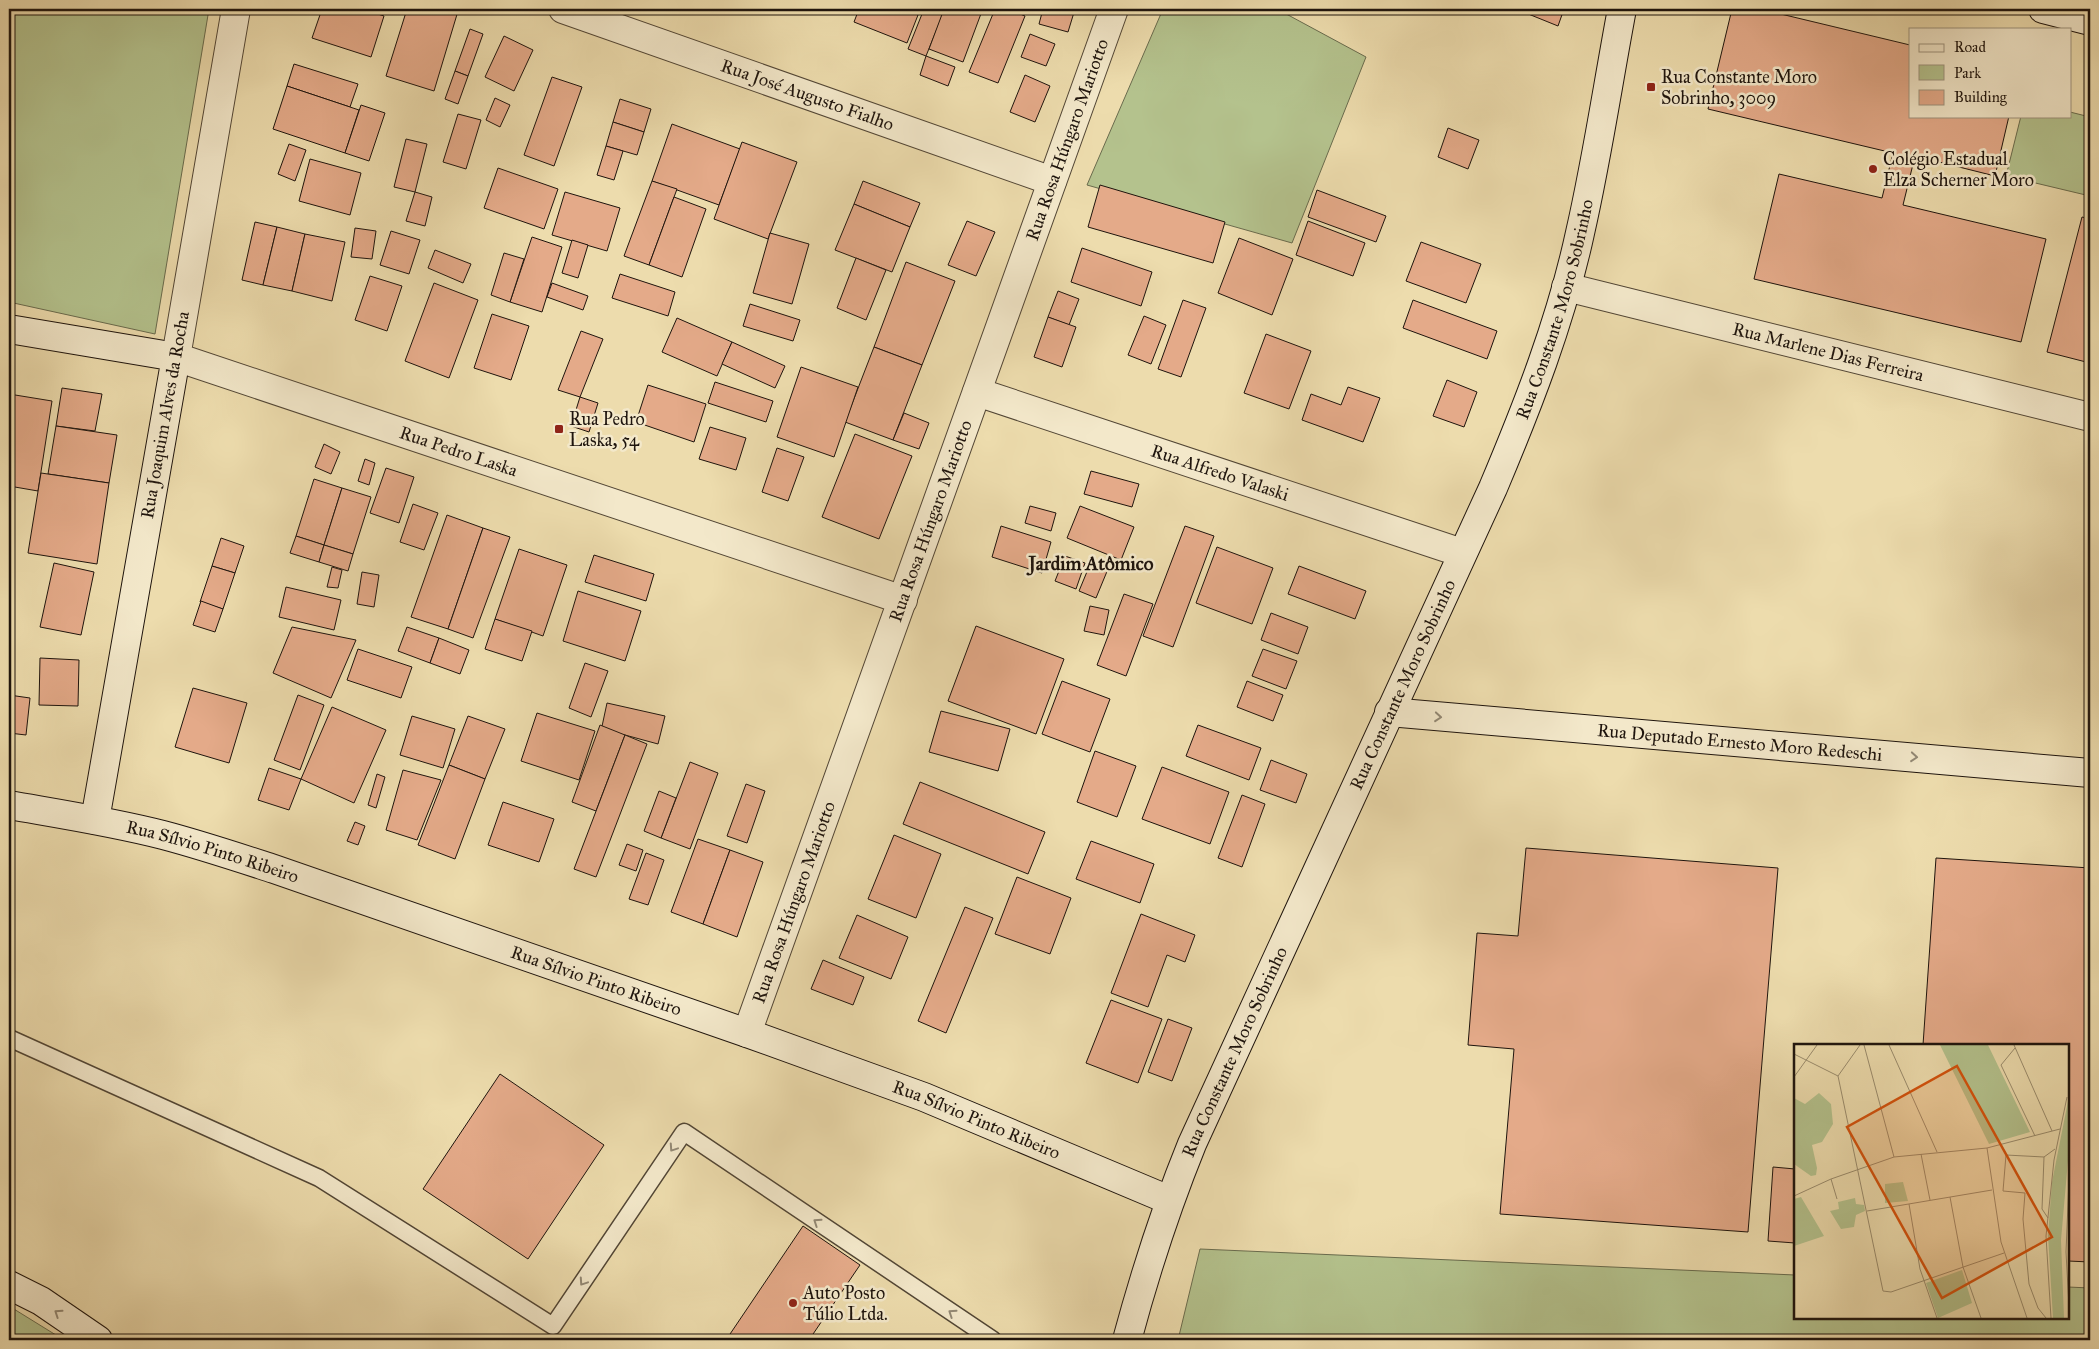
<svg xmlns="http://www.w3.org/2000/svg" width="2099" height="1349" viewBox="0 0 2099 1349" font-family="'IM FELL Great Primer',serif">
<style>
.green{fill:#b4c28d;stroke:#696b4d}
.building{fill:#e4aa89;stroke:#1e140d}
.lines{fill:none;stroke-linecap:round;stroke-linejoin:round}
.lane-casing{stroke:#524635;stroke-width:19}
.street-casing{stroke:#524635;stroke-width:30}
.secondary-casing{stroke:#1e140d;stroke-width:30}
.lane{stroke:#f3e8ca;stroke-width:16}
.street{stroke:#f3e8ca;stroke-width:28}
.secondary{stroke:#f3e8ca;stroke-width:28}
.oneway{stroke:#938975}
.poi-dot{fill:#8f2418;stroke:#f3e8ca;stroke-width:2}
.labels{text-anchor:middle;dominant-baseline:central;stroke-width:5;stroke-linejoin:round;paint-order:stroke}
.poi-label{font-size:18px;fill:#1e140d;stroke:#f3e8ca;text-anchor:start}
.street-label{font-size:18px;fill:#1e140d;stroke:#f3e8ca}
.neighbourhood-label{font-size:19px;font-weight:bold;fill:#1e140d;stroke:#f3e8ca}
.inset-road{fill:none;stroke:#9a8c6d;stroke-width:1}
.view{fill:#d4520c;fill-opacity:0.15;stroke:#d4520c;stroke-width:2.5}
.inset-edge{fill:none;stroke:#1e140d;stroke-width:2.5}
</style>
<rect width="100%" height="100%" fill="#eddcad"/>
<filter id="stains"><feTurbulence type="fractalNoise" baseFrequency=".004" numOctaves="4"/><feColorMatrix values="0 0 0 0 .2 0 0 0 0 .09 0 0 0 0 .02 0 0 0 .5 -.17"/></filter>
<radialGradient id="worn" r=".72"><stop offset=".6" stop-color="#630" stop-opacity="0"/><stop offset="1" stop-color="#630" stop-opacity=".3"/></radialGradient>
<g class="green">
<path d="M9 9H209L155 334 9 302Z"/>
<path d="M1163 9H1277L1366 57 1292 243 1087 185Z"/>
<path d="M2070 112 2090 117V196L2006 176 2021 116H2070Z"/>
<path d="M1200 1249 1795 1275V1318H2068V1287L2090 1288V1340H1178Z"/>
<path d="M9 1306 64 1340H9Z"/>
</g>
<g class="building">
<path d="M322 9H362L384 16 371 57 312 38Z"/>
<path d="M407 9H452L458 11 434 91 386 76Z"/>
<path d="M859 9H903L918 15 907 43 854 22Z"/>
<path d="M903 9H920L918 15Z"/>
<path d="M924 9H945L926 56 908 49Z"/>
<path d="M944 9H977L982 11 963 62 929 49Z"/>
<path d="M995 9H1008L1025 16 998 83 969 72Z"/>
<path d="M1043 9H1075L1068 32 1039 24Z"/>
<path d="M1516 9H1564L1558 26Z"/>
<path d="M1732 9H1760L1910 45V116H2009L1995 176 1915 156 1903 205 2046 239 2021 342 1754 279 1779 174 1882 198 1893 153 1708 109Z"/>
<path d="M470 29 483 34 468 76 455 71Z"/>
<path d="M1030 34 1055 44 1046 66 1021 57Z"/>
<path d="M504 36 533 50 514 91 485 77Z"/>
<path d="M926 56 955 67 948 86 920 75Z"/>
<path d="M294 64 358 84 350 107 287 86Z"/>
<path d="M455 71 468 76 458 104 445 99Z"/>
<path d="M1025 75 1050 86 1035 122 1010 112Z"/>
<path d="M552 77 582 87 554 166 524 155Z"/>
<path d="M287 86 359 110 345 153 273 129Z"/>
<path d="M495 98 510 105 500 127 486 120Z"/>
<path d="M620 99 651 109 644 132 613 122Z"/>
<path d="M361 105 385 113 369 161 345 153Z"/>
<path d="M458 114 481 120 466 169 443 162Z"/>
<path d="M613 122 644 132 637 155 606 146Z"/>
<path d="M672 124 740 149 719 205 652 181Z"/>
<path d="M1448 128 1479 140 1468 169 1438 157Z"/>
<path d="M406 139 427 144 415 192 394 187Z"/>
<path d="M742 142 797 162 768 239 714 219Z"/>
<path d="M289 144 306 150 295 181 278 174Z"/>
<path d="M606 146 623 151 614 180 597 175Z"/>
<path d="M310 159 361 173 350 215 299 201Z"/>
<path d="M498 168 558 189 544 229 484 208Z"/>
<path d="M652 181 677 189 649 265 624 256Z"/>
<path d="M863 181 920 203 910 227 854 204Z"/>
<path d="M1100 185 1225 222 1213 263 1088 227Z"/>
<path d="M1317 190 1386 216 1376 242 1308 217Z"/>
<path d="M415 192 432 197 425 226 406 221Z"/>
<path d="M565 192 620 208 607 251 552 235Z"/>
<path d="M674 197 706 209 682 277 649 265Z"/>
<path d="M854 204 910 227 892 272 835 250Z"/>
<path d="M2082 217 2090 219V363L2047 352Z"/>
<path d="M967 221 995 232 976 276 948 265Z"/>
<path d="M1308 221 1365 243 1353 276 1296 255Z"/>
<path d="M255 222 277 227 263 285 242 280Z"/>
<path d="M277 227 305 234 292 291 263 285Z"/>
<path d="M355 228 376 231 372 259 351 257Z"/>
<path d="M391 231 420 240 409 274 380 265Z"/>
<path d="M770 233 809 244 792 304 753 293Z"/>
<path d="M305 234 345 242 332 301 292 291Z"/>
<path d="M532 237 562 247 542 312 510 302Z"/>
<path d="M1239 238 1293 259 1272 315 1218 293Z"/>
<path d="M572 240 588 245 578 278 562 273Z"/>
<path d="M1421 242 1481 264 1466 303 1406 281Z"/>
<path d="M1082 248 1152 272 1141 306 1071 282Z"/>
<path d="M435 250 471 264 463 283 428 268Z"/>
<path d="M504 253 524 259 510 302 491 295Z"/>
<path d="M856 258 886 270 866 320 837 308Z"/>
<path d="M906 262 955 281 922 365 874 347Z"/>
<path d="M620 274 675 292 668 316 612 298Z"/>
<path d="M370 276 402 286 387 331 355 320Z"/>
<path d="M434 283 478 300 449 378 405 361Z"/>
<path d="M552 283 588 296 583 310 547 297Z"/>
<path d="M1058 291 1079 299 1069 325 1048 317Z"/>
<path d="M1183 300 1206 308 1181 377 1158 369Z"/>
<path d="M1413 300 1497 331 1487 359 1403 328Z"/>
<path d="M750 304 800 320 793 341 743 326Z"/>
<path d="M492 314 529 326 511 380 474 368Z"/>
<path d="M1144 316 1166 325 1151 364 1128 355Z"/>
<path d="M1048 317 1076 327 1062 367 1034 357Z"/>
<path d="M677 318 732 342 717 376 662 352Z"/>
<path d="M581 331 603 339 580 397 558 390Z"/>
<path d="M1266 334 1311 351 1289 409 1244 393Z"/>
<path d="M732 342 785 366 775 388 722 364Z"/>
<path d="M874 347 922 365 893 440 845 422Z"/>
<path d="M801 367 858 387 834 457 777 437Z"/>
<path d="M1447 380 1477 392 1464 427 1433 416Z"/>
<path d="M715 382 773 401 766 422 708 403Z"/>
<path d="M648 385 706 404 694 442 636 422Z"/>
<path d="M1348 387 1380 398 1363 442 1302 420 1311 394 1341 405Z"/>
<path d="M62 388 102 394 95 431 56 426Z"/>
<path d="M9 394 52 401 38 491 9 486Z"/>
<path d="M580 397 598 403 589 432 571 426Z"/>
<path d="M904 413 929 423 919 449 893 440Z"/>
<path d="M56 426 117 435 109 483 48 474Z"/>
<path d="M710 427 746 438 736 470 699 459Z"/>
<path d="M855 434 912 456 879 539 822 517Z"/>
<path d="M324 444 340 452 331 474 315 467Z"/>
<path d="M777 448 804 457 788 501 762 492Z"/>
<path d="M365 459 375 463 369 485 358 481Z"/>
<path d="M386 468 414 477 399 523 370 513Z"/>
<path d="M1091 471 1139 484 1132 507 1084 494Z"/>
<path d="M41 473 109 483 97 564 28 553Z"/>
<path d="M314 479 342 488 324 545 296 536Z"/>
<path d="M342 488 371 497 353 554 324 545Z"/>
<path d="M413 504 438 513 424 550 400 542Z"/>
<path d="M1030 506 1056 513 1051 531 1025 523Z"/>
<path d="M1080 506 1134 527 1121 560 1067 538Z"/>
<path d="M447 515 483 528 448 629 411 617Z"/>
<path d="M1001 526 1051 542 1042 573 992 557Z"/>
<path d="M1185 526 1214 536 1173 647 1143 636Z"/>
<path d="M483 528 510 537 473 638 448 629Z"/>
<path d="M296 536 324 545 319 562 290 553Z"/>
<path d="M221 538 244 546 235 573 212 566Z"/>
<path d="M324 545 353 554 348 571 319 562Z"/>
<path d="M1217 547 1273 568 1252 624 1196 603Z"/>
<path d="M519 549 567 565 543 636 495 619Z"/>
<path d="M594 555 654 574 646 601 585 582Z"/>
<path d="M1065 556 1085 563 1076 589 1055 581Z"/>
<path d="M1091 562 1108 569 1096 598 1079 591Z"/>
<path d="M54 563 94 572 81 635 40 627Z"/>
<path d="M212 566 235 573 223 609 200 602Z"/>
<path d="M1299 566 1366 591 1355 619 1288 594Z"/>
<path d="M332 567 342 570 338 588 327 587Z"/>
<path d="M362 572 379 575 374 607 357 604Z"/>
<path d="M286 587 341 600 334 630 279 617Z"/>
<path d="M578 591 641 611 625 661 563 641Z"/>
<path d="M1124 594 1153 604 1126 676 1097 665Z"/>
<path d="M201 601 223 609 215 632 193 625Z"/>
<path d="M1090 606 1109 610 1104 635 1084 631Z"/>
<path d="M1271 613 1308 627 1298 654 1261 640Z"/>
<path d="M495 619 532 631 522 661 485 649Z"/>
<path d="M976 626 1064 659 1036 734 948 701Z"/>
<path d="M292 627 356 640 331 698 273 673Z"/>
<path d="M407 627 439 638 430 663 398 651Z"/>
<path d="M439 638 469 650 460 674 430 663Z"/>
<path d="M358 649 412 667 401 698 347 680Z"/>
<path d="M1263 649 1297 661 1286 689 1252 676Z"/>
<path d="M40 658 79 660 78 706 39 705Z"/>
<path d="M585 663 608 671 591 717 569 708Z"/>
<path d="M1062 681 1110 699 1090 752 1042 734Z"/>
<path d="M1247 681 1283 695 1273 721 1237 707Z"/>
<path d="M193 688 247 703 229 763 175 747Z"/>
<path d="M9 695 30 698 26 735 9 733Z"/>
<path d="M298 695 324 705 300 770 274 760Z"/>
<path d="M607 703 665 716 658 744 625 735 601 731Z"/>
<path d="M332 707 386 730 354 803 301 779Z"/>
<path d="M941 711 1010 729 998 771 929 752Z"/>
<path d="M537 713 595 731 579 780 521 761Z"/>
<path d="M412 716 455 729 443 768 400 755Z"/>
<path d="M468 716 505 729 485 779 449 765Z"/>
<path d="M600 725 625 735 596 811 572 802Z"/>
<path d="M1198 725 1261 748 1249 780 1186 756Z"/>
<path d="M625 735 647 744 596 877 574 869Z"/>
<path d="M1095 751 1136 766 1117 817 1077 802Z"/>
<path d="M1271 760 1307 774 1296 803 1260 790Z"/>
<path d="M690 762 718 773 690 849 661 838Z"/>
<path d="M449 765 485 779 455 859 418 845Z"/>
<path d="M1162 767 1229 792 1210 844 1142 819Z"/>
<path d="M269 768 301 779 289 810 258 800Z"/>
<path d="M403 770 441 780 417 840 386 830Z"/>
<path d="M377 774 385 777 376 808 368 805Z"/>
<path d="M920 782 1045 832 1028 874 903 824Z"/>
<path d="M746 784 765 791 747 843 727 836Z"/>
<path d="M659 791 676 798 661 838 644 831Z"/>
<path d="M1242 795 1265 804 1242 867 1218 858Z"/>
<path d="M503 802 554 819 539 862 488 845Z"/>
<path d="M355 822 365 826 358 845 347 841Z"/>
<path d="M894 835 941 854 916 918 868 899Z"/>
<path d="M698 839 730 850 703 924 671 912Z"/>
<path d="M1091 841 1154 864 1140 903 1076 879Z"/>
<path d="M627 844 643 850 636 871 619 865Z"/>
<path d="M1526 848 1778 868 1748 1232 1500 1214 1514 1049 1468 1045 1477 933 1518 936Z"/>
<path d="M730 850 763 862 737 937 703 924Z"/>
<path d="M646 853 664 860 648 905 629 899Z"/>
<path d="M1936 858 2090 868V1262L2068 1261V1045H1923Z"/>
<path d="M1017 877 1071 898 1050 954 995 934Z"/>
<path d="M965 907 993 918 946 1033 918 1021Z"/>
<path d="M1141 914 1195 935 1185 962 1167 955 1148 1007 1111 993Z"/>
<path d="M857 915 908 937 891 979 839 958Z"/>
<path d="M823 960 864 977 853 1005 811 989Z"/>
<path d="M1111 1000 1162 1019 1138 1083 1086 1063Z"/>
<path d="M1168 1019 1192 1028 1172 1081 1148 1072Z"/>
<path d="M500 1074 604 1145 528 1259 423 1189Z"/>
<path d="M1773 1167 1795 1169V1243L1768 1241Z"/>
<path d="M803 1226 860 1265 809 1340H726Z"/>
</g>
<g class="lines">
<g class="lane-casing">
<path id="lane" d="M9 1038 319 1178 553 1326 684 1132 993 1340"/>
</g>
<g class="street-casing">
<g id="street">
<path id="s1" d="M236 9 176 357 903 600"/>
<path id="s2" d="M563 9 1052 181"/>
<path id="s3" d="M1566 287 2090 417"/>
<path id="s4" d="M977 392 1462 553"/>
<path id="s5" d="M747 1033 1114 9"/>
</g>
</g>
<g class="secondary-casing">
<g id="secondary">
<path d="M2043 9 2090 21"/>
<path d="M9 329 176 357 95 820"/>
<path id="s6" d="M1389 712 2090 773"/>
<path id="s7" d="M9 805C60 814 113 822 163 835 201 845 237 857 274 869L747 1033 924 1097 1169 1200"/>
<path d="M9 1285 41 1301 98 1340"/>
<path id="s8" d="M1127 1340C1145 1273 1166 1208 1192 1144L1493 488C1528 405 1561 321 1580 233 1597 159 1608 83 1622 9"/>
</g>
</g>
<use href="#lane" class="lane"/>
<use href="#street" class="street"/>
<use href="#secondary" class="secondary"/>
</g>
<defs><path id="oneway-chevron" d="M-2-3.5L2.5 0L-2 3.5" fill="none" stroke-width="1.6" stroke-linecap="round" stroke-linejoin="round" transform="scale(1.25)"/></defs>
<g class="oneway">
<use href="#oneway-chevron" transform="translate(1438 717) rotate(5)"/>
<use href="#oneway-chevron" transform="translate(1914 757) rotate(5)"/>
<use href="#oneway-chevron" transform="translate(673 1148) rotate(124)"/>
<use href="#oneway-chevron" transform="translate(817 1222) rotate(-146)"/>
<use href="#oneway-chevron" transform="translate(583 1282) rotate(124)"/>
<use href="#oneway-chevron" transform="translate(58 1313) rotate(-146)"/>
<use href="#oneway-chevron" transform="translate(952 1313) rotate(-146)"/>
</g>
<g class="poi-dot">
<rect x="1646" y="82" width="10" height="10" rx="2.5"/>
<circle cx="1873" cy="169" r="5"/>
<rect x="554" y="424" width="10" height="10" rx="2.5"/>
<circle cx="793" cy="1303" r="5"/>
</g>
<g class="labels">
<g class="poi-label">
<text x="1661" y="77">Rua Constante Moro<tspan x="1661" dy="21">Sobrinho, 3009</tspan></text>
<text x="1883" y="159">Colégio Estadual<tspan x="1883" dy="21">Elza Scherner Moro</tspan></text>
<text x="569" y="419">Rua Pedro<tspan x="569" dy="21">Laska, 54</tspan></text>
<text x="803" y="1293">Auto Posto<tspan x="803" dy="21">Túlio Ltda.</tspan></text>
</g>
<g class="street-label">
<text stroke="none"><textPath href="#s2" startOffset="259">Rua José Augusto Fialho</textPath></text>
<text stroke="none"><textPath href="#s5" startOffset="949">Rua Rosa Húngaro Mariotto</textPath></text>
<text stroke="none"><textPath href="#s8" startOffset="1118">Rua Constante Moro Sobrinho</textPath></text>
<text stroke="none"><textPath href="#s3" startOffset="270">Rua Marlene Dias Ferreira</textPath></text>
<text transform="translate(165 415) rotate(-80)">Rua Joaquim Alves da Rocha</text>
<text stroke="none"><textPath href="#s1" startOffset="651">Rua Pedro Laska</textPath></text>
<text stroke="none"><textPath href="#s4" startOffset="256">Rua Alfredo Valaski</textPath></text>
<text stroke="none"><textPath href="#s5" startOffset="544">Rua Rosa Húngaro Mariotto</textPath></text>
<text stroke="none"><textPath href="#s8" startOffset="712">Rua Constante Moro Sobrinho</textPath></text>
<text stroke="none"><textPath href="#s6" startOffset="352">Rua Deputado Ernesto Moro Redeschi</textPath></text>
<text stroke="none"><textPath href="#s7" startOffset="209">Rua Sílvio Pinto Ribeiro</textPath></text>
<text stroke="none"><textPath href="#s5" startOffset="139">Rua Rosa Húngaro Mariotto</textPath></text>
<text stroke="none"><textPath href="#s7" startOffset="614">Rua Sílvio Pinto Ribeiro</textPath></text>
<text stroke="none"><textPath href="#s8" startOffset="308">Rua Constante Moro Sobrinho</textPath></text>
<text stroke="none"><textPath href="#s7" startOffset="1019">Rua Sílvio Pinto Ribeiro</textPath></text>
</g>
<g class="neighbourhood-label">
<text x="1091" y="563">Jardim Atômico</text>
</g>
</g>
<g transform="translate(1794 1044)">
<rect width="275" height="275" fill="#eddcad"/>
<path d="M146 1H194L236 88 195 100ZM25 49 37 60 39 80 28 98 18 101 23 124 22 131 17 132 0 120V54L11 60ZM275 52V105L267 196 270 274H259L254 191 258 138ZM109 138 114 157 91 159V140ZM7 153 30 192 0 202V155ZM61 154 62 160 70 161 71 167 62 171 60 183 47 185 36 167 45 165 44 158ZM168 226 178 259 144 274 132 239Z" fill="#b4c28d"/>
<path class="inset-road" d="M70 1 100 113M95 1 143 108M220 1 258 87M221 4 207 21 241 92M0 10 44 32M44 32 89 247 97 248 210 209M44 32 66 1M0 33 23 1M193 104 207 198 233 274M127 110 136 156M250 113 248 165 254 174M37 135 43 155M275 135 272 208 275 263M0 152 37 135 100 113 193 104 266 85M156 153 169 223 187 274M115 160 126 225 143 274M73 167 198 146M252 274 244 264 235 240 229 175 231 149 209 147 212 111 250 113 261 105M257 274 252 192 260 116 273 53"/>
<path class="view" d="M163 22 258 193 148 254 53 83Z"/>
<rect width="275" height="275" class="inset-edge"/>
</g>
<rect width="2099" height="1349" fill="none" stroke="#eddcad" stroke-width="30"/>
<rect x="10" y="10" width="2079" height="1329" fill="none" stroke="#1e140d" stroke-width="2.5"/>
<rect x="15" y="15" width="2069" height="1319" fill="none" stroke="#1e140d"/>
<rect x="1909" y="28" width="162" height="90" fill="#f3e8ca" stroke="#9e937e"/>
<rect x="1919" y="44" width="25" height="8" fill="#f3e8ca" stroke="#9e937e"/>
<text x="1954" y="52" font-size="15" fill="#1e140d">Road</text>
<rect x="1919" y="65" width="25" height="15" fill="#b4c28d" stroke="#9e937e"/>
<text x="1954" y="78" font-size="15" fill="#1e140d">Park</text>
<rect x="1919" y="90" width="25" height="15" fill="#e4aa89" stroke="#9e937e"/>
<text x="1954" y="102" font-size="15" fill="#1e140d">Building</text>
<rect width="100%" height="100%" filter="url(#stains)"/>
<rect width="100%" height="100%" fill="url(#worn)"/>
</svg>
